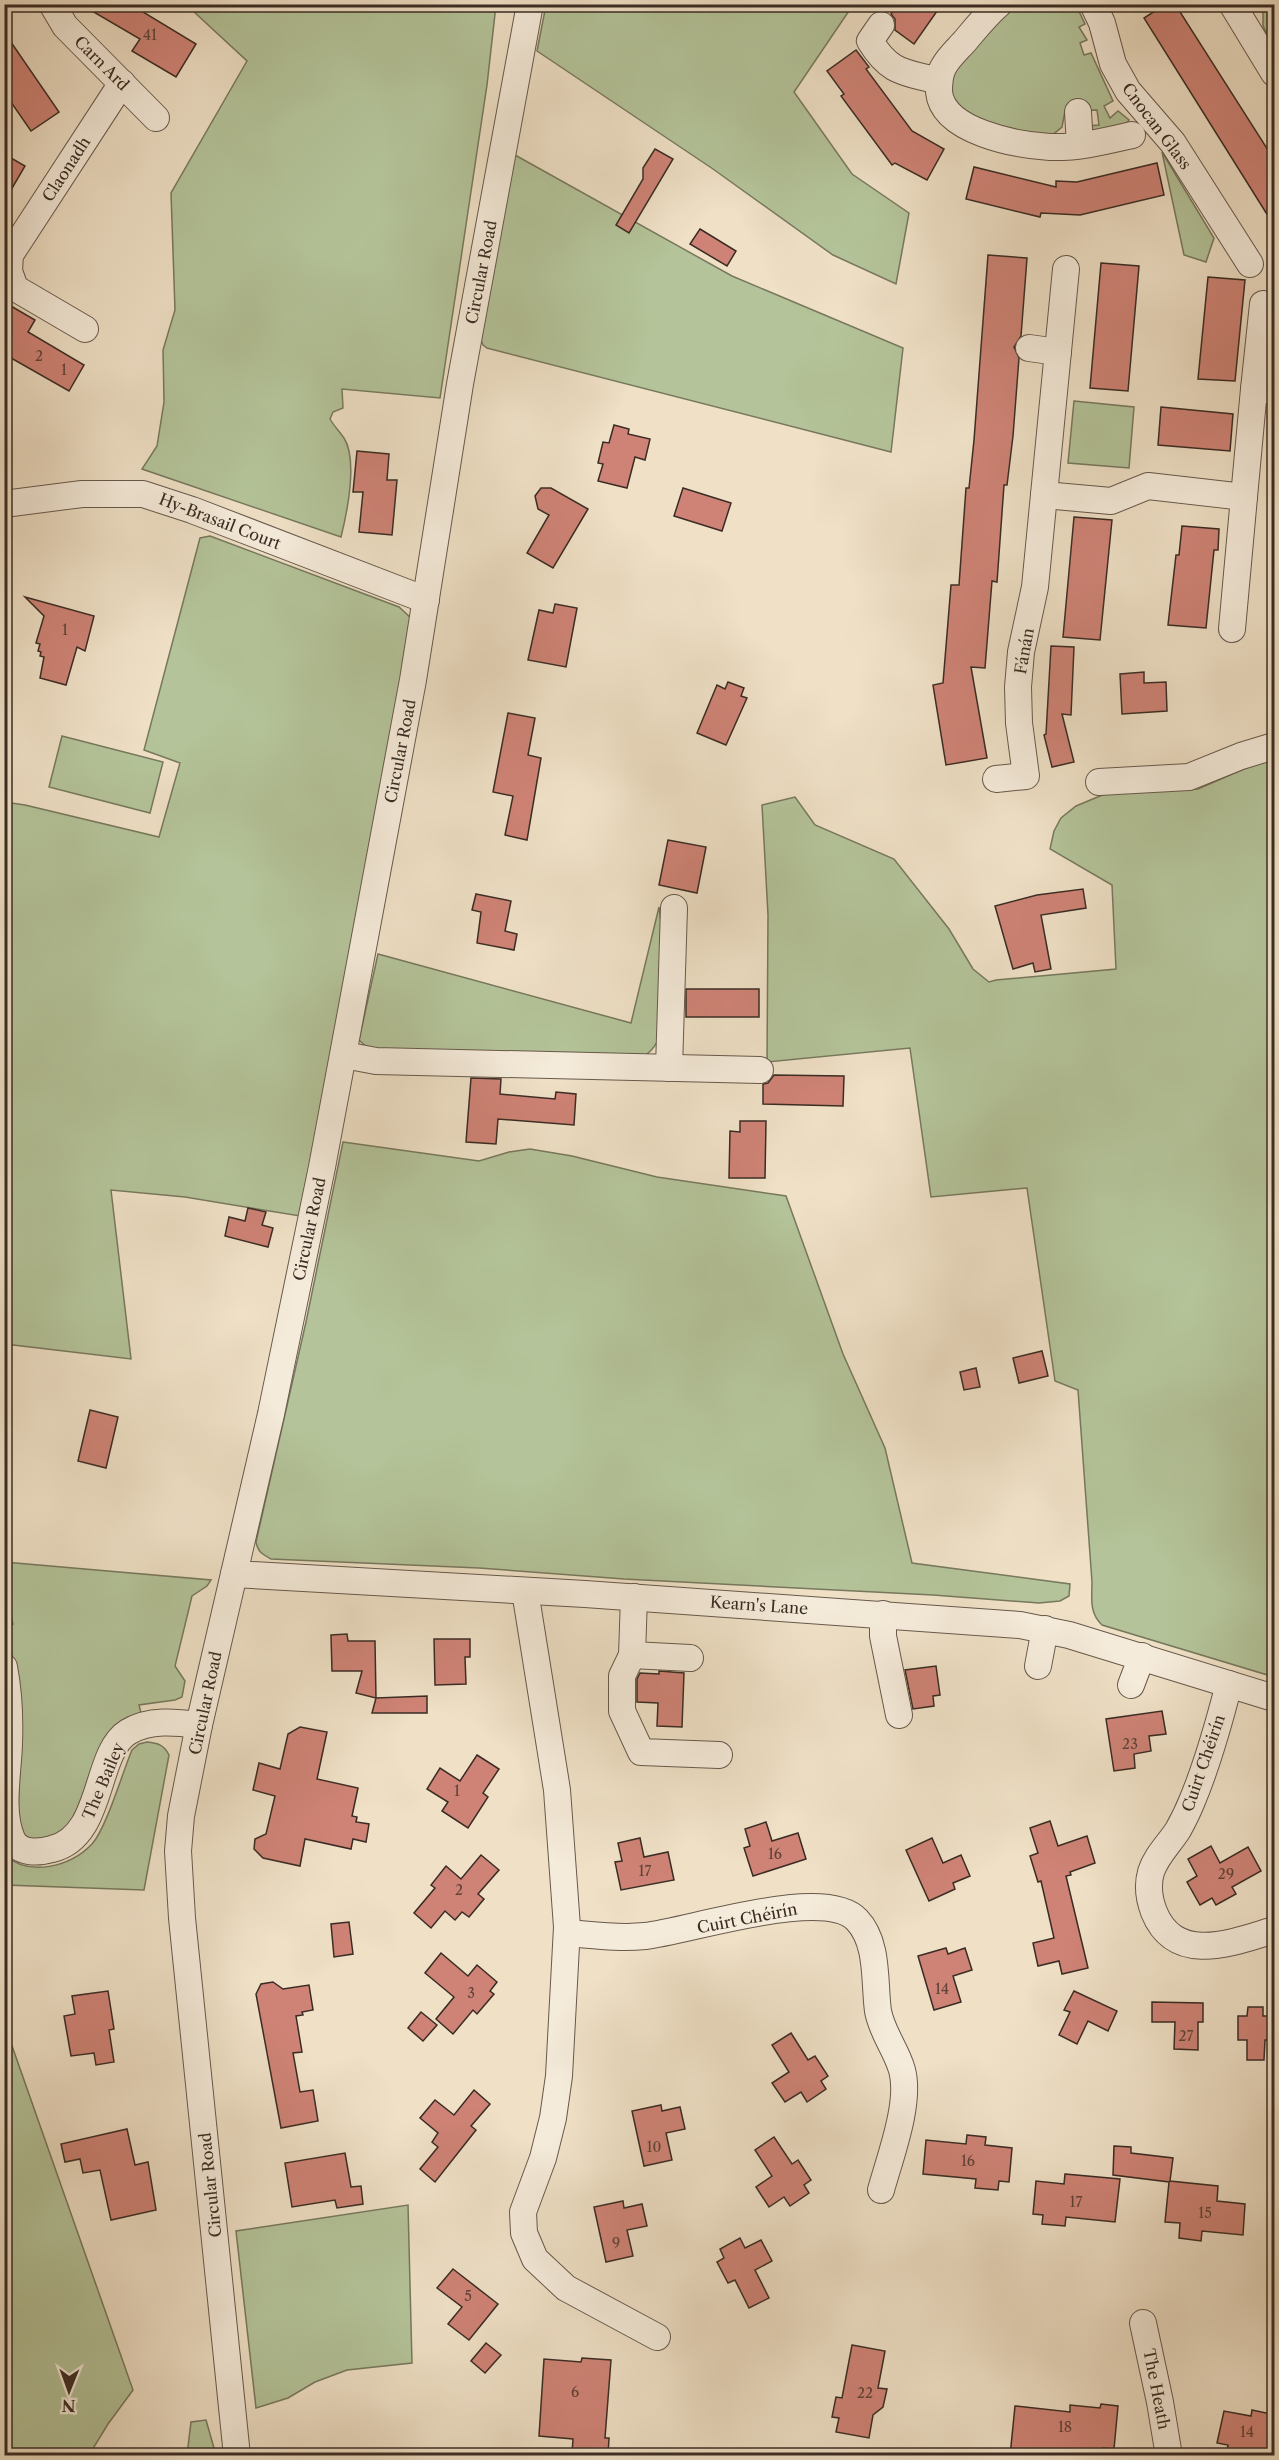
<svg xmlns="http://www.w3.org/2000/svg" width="1279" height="2460" viewBox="0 0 1279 2460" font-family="'Libre Caslon Text',serif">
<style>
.green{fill:#b4c399;stroke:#77785e;stroke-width:1.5}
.building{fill:#cf8376;stroke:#3a2c24;stroke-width:1.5}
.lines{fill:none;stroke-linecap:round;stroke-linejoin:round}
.minor-casing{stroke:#67594c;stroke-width:28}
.minor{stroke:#f5ebda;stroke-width:26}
.labels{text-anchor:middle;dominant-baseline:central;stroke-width:4.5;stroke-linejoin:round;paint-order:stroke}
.number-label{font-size:14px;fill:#5f4238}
.street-label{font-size:16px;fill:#3a2c24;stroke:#f5ebda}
</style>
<rect width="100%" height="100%" fill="#efe0c6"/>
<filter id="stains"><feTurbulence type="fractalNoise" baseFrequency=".00333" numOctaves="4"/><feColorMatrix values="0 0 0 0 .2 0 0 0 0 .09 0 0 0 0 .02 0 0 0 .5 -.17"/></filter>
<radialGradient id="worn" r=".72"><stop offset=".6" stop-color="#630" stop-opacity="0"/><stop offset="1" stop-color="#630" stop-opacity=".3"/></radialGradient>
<g class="green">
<path d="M1008 4 1076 5 1085 24 1079 27 1087 40 1080 43 1084 55 1091 53 1113 101 1104 106 1110 118 1118 111 1129 120 1126 125 1093 133 1088 126 1099 125 1097 110 1065 111 1062 127 1051 136 1037 137 959 113 948 100 950 76Z"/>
<path d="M198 5H496L487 85 440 398 342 389 343 408 333 412 330 419C334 426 340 432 344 438 358 460 347 513 341 537L142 469 157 446 164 402 163 350 175 310 171 193 247 61 193 11Z"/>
<path d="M546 5H853L794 92 852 174 909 213 896 284 833 255 713 169 537 51Z"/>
<path d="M1263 5H1274V48L1263 26Z"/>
<path d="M1162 152 1214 238 1206 262 1184 255Z"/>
<path d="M515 155 732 276 903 348 891 452 487 348 483 345 481 340Z"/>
<path d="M1074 401 1134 407 1129 468 1068 463Z"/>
<path d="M210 536 399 607 412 619 300 1216 185 1197 111 1190 131 1359 5 1344V802L25 805 159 837 180 763 144 750 200 538Z"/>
<path d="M62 736 163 762 150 813 49 787Z"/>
<path d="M1274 760V1677L1102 1625C1089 1613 1092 1598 1092 1582L1078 1390 1055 1381 1027 1188 931 1197 910 1048 767 1062 768 915 762 805 795 797 815 825 894 859 949 929 973 969 989 982 996 980 1116 969 1112 885 1050 849 1054 831 1061 818 1076 806 1112 791 1198 789 1253 765Z"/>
<path d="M659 907C663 935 668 1018 657 1042 653 1050 648 1054 641 1058L371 1051 359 1040 378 954 631 1023Z"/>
<path d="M343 1142 479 1161 509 1152 530 1149 572 1156 657 1177 786 1196 843 1354 885 1448 912 1563 1070 1584 1069 1596 1060 1601 1039 1603 933 1595 624 1579 479 1568 271 1559C262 1554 258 1552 256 1542L306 1322Z"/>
<path d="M4 1562 211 1580 207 1586 192 1596 175 1666 185 1681 182 1697 175 1700 139 1705 141 1713C124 1717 116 1722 107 1738L70 1830 39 1841 22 1836 18 1814 22 1712 7 1627 13 1624 5 1595Z"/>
<path d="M147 1742C158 1743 164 1745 169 1755L144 1890 5 1885V1855C29 1877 70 1867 92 1844 106 1829 123 1771 132 1750L139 1744Z"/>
<path d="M4 1996 11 2043 133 2390 108 2424 89 2455H5Z"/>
<path d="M408 2205 412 2363 347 2370 315 2382 288 2398 256 2408 236 2231Z"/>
<path d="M206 2420 216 2455H187L191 2422Z"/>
</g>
<g class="building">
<path d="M80 4H121L133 11 135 7 196 44 176 77 132 51 140 39Z"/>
<path d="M898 4H942L914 44 895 30V19L891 14Z"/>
<path d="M1166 4H1175L1275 161V227L1144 18Z"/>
<path d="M4 32 59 112 31 131 4 92Z"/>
<path d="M856 50 869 67 866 69 912 131 944 149 927 180 895 163 892 165 841 96 844 94 827 71Z"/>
<path d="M655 149 673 159 629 233 616 225 643 179V168Z"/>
<path d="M4 154 25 166 4 202Z"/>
<path d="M1157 163 1164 195 1080 215 1041 213 1040 217 966 199 974 167 1056 187V181L1077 182Z"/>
<path d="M700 229 736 251 727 266 690 244Z"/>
<path d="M988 255 1027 258 1021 336 1014 347 1019 358 1013 436 1007 485H1004L997 582 992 581 985 668 971 667 987 758 946 765 933 685 943 683 951 585H959L966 488H969L974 440Z"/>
<path d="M1101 263 1139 266 1128 391 1090 388Z"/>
<path d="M1208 277 1245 280 1235 381 1198 379Z"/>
<path d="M4 302 35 320 28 332 84 365 69 391 4 354Z"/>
<path d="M1161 407 1233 414 1230 451 1158 445Z"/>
<path d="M614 425 629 429 628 434 650 439 645 460 635 457 627 488 598 481 603 464 598 463 603 442 609 443Z"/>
<path d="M357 451 389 454 387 480H397L392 535 359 532 363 492H353Z"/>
<path d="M541 488H551L588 509 553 568 527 553 549 515 538 509 535 496Z"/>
<path d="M683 488 731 503 722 531 674 516Z"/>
<path d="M1074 517 1112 520 1100 640 1063 637Z"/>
<path d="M1182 526 1219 529 1218 550H1214L1206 628 1168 625 1176 555H1179Z"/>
<path d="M25 597 94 616 85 651 77 647 66 685 40 678 44 657 40 656 41 652 38 651 40 644 36 643 44 616Z"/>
<path d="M555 604 577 608 566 667 528 660 539 610 553 613Z"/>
<path d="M1051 646 1074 647 1071 715 1062 714 1074 762 1052 767 1044 735 1046 734Z"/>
<path d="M1144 672V683L1166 682 1167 711 1122 714 1120 674Z"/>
<path d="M728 682 744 688 741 696 747 698 726 745 697 733 717 685 725 689Z"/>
<path d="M508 713 535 718 528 755 541 758 527 840 505 835 513 796 493 792Z"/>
<path d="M668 840 706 847 697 893 659 885Z"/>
<path d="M1083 889 1086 908 1041 915 1051 969 1035 972 1033 963 1013 969 995 906 1037 895Z"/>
<path d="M476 894 511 901 505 931 517 934 514 950 477 943 481 912 472 910Z"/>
<rect x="686" y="989" width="73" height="28"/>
<path d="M774 1075 844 1076 843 1106 763 1104V1084L768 1083Z"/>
<path d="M471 1078 501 1079 500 1094 555 1099 556 1092 576 1094 574 1125 498 1119 496 1144 466 1142Z"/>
<path d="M740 1121H766L765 1178H729L730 1131 740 1132Z"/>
<path d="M248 1208 266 1212 262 1225 273 1228 268 1247 225 1236 229 1217 245 1221Z"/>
<path d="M1042 1351 1048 1376 1019 1383 1013 1358Z"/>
<path d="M976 1368 980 1387 964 1390 960 1372Z"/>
<path d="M90 1410 118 1417 106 1468 78 1461Z"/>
<path d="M347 1634 348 1641H375L376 1698 427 1696V1713H372L376 1698 356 1693 362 1671H332L331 1635Z"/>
<path d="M434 1639H470V1657H465L466 1684 435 1685Z"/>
<path d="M936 1666 940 1695 933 1696 934 1706 913 1709 905 1670Z"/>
<path d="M659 1671 684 1673 682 1727 657 1726 658 1703 637 1702V1679L640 1673 659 1674Z"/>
<path d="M1162 1711 1166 1734 1149 1736 1151 1751 1134 1754 1135 1768 1114 1771 1106 1719Z"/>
<path d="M300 1727 327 1732 317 1779 358 1788 352 1816 357 1817 356 1822 369 1824 366 1842 353 1839 351 1849 305 1839 300 1866 263 1858 254 1849 255 1839 266 1834 275 1796 253 1790 259 1763 280 1769 288 1734Z"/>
<path d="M477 1755 499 1769 483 1793 488 1797 468 1828 442 1811 448 1802 427 1789 440 1768 460 1781Z"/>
<path d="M1050 1821 1058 1846 1087 1836 1095 1863 1070 1872 1071 1875 1066 1876 1088 1968 1062 1974 1059 1961 1038 1966 1033 1943 1054 1938 1041 1881 1038 1882 1030 1856 1038 1853 1030 1828Z"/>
<path d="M766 1822 772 1841 798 1833 806 1859 753 1876 744 1848 750 1846 745 1829Z"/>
<path d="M640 1838 644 1857 668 1852 674 1880 621 1890 615 1862 622 1861 618 1843Z"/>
<path d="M932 1838 943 1863 961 1855 970 1876 953 1883 955 1889 929 1901 906 1850Z"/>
<path d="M1211 1846 1220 1863 1248 1847 1261 1871 1232 1887 1236 1894 1216 1905 1212 1898 1200 1905 1187 1882 1197 1876 1188 1859Z"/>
<path d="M481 1855 499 1870 478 1894 484 1899 469 1917 462 1912 455 1920 445 1911 431 1928 414 1913 435 1888 431 1885 446 1866 461 1879Z"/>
<path d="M349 1922 353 1954 334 1957 331 1924Z"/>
<path d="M946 1948 948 1954 965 1948 972 1970 953 1976 961 2002 934 2010 918 1956Z"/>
<path d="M441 1953 468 1976 477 1965 497 1982 490 1991 494 1994 477 2014 473 2010 453 2034 436 2019 454 1997 425 1973Z"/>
<path d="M273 1982 283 1989 309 1985 313 2010 302 2012 303 2015 296 2016 302 2052 293 2053 300 2092 313 2090 318 2121 281 2128 256 1994 261 1984Z"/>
<path d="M108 1991 114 2029 109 2030 114 2062 96 2065 94 2053 71 2056 64 2016 75 2014 72 1996Z"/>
<path d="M1074 1991 1117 2011 1108 2031 1088 2021 1077 2044 1059 2035 1070 2012 1064 2010Z"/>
<path d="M1152 2002 1203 2003V2022H1198V2050L1174 2049 1175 2022H1152Z"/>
<path d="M1248 2007H1263V2016H1275V2040H1265L1264 2060H1247V2040H1238V2016H1247Z"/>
<path d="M421 2012 437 2025 423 2041 408 2028Z"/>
<path d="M791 2033 808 2060 815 2056 828 2076 821 2081 826 2089 807 2102 801 2092 785 2102 772 2083 789 2072 772 2045Z"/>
<path d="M474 2090 490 2104 471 2126 476 2130 435 2182 420 2169 438 2147 432 2142 438 2133 420 2118 435 2100 454 2115Z"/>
<path d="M661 2105 662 2111 680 2107 685 2129 666 2133 672 2160 644 2166 632 2111Z"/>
<path d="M127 2129 135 2165 148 2162 156 2210 111 2220 100 2170 83 2173 80 2159 65 2162 61 2144Z"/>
<path d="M967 2135 986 2137 985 2145 1012 2148 1009 2182 999 2181 998 2190 975 2188 976 2179 923 2174 926 2140 966 2144Z"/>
<path d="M774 2137 792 2164 798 2160 811 2180 804 2185 809 2193 790 2206 784 2197 769 2207 756 2187 772 2176 755 2150Z"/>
<path d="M1114 2146 1131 2147V2153L1173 2158 1170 2181 1218 2186 1217 2201 1245 2204 1243 2235 1202 2231 1201 2241 1179 2238 1180 2223 1165 2222 1169 2182 1113 2175Z"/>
<path d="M345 2153 351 2187 361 2186 363 2204 337 2208 335 2200 292 2207 285 2163Z"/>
<path d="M1065 2174 1120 2179 1115 2222 1066 2217 1065 2226 1042 2224 1043 2215 1033 2214 1036 2181 1064 2184Z"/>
<path d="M623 2201 624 2208 642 2204 647 2226 627 2230 633 2256 606 2262 594 2207Z"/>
<path d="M740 2238 745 2248 761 2240 772 2261 755 2270 769 2298 749 2308 735 2280 728 2283 717 2262 724 2258 720 2249Z"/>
<path d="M453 2269 498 2304 469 2340 448 2324 462 2307 437 2288Z"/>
<path d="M486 2343 501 2355 485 2373 471 2361Z"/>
<path d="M852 2345 885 2351 878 2388 887 2389 883 2407 873 2415 869 2438 836 2432 839 2418 832 2417 836 2397 842 2398Z"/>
<path d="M582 2358 611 2360 605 2438H609L608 2455 572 2453 573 2439 539 2436 544 2359 581 2362Z"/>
<path d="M1101 2404 1118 2406 1114 2449 1103 2448V2456H1010L1015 2406 1070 2412V2405L1100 2408Z"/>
<path d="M1252 2410 1275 2415V2455L1251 2450 1250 2456H1226L1228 2445 1217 2443 1224 2411 1251 2416Z"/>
</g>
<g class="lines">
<g class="minor-casing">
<g id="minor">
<path d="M52 4 65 26 156 118"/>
<path d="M999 4C986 15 976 28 965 41 958 49 949 57 944 66 939 74 939 83 939 92 943 132 1017 145 1050 147 1078 148 1106 141 1132 135"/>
<path d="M1093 4 1102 23 1113 64 1128 91 1173 143 1250 264"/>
<path d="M1232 4 1274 73"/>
<path d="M881 25 870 41C890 74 905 72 938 81"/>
<path d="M1078 112 1080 145"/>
<path d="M85 329 15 288 9 271 10 255 122 83"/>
<path d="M1029 348 1058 352"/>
<path d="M1254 389 1263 304"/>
<path d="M1044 495 1111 501 1148 486 1244 497 1254 389 1274 391"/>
<path d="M4 504 82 494H143L192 510 426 600"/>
<path d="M1232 629 1244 497"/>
<path d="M996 779 1026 776 1019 723 1018 687 1021 652 1035 587 1066 269"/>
<path d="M1099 782 1189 777 1241 756 1274 746"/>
<path d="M344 1055 376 1061 760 1070"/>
<path d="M669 1068 674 908"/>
<path d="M234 1574 585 1594 1020 1625 1069 1635 1274 1698"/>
<path d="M525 1591 557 1790 567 1927 559 2076 553 2118 543 2158 523 2212 524 2233 535 2259 566 2288 657 2337"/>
<path d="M634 1597 632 1655 622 1676V1711L641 1752 719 1755"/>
<path d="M883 1614V1636L899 1715"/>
<path d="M632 1655 690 1658"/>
<path d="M1038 1666 1045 1629"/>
<path d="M4 1667C9 1693 10 1718 9 1744 8 1774 0 1812 12 1839 19 1854 38 1853 52 1849 104 1837 94 1753 128 1732 149 1719 176 1722 199 1725"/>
<path d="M1229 1684C1220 1719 1206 1768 1192 1801 1188 1811 1183 1821 1178 1830 1169 1844 1156 1856 1151 1872 1147 1886 1149 1899 1154 1912 1176 1966 1234 1942 1274 1930"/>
<path d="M1131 1685 1142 1656"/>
<path d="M567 1933C593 1935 619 1939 645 1936 690 1931 825 1885 857 1920 879 1943 874 1983 878 2011 882 2033 896 2049 902 2070 911 2103 890 2157 881 2190"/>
<path d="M1143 2323 1160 2402 1169 2456"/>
<path d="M237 2456 182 1918 178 1851 181 1816 199 1725 271 1414 322 1167 413 680 460 384 530 4"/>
</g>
</g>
<use href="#minor" class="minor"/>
</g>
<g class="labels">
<g class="number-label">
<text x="150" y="35">41</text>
<text x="39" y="356">2</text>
<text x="64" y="370">1</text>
<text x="65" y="630">1</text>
<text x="1130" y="1744">23</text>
<text x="457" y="1791">1</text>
<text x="775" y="1854">16</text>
<text x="645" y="1871">17</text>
<text x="1226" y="1874">29</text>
<text x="459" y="1890">2</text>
<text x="942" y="1989">14</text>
<text x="471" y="1993">3</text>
<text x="1186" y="2036">27</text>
<text x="654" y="2147">10</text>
<text x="968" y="2161">16</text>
<text x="1076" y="2202">17</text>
<text x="1205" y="2213">15</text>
<text x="616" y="2243">9</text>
<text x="468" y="2296">5</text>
<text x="575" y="2392">6</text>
<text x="865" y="2393">22</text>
<text x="1065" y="2427">18</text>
<text x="1247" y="2432">14</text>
</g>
<g class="street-label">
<text transform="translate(102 63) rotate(45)">Carn Ard</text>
<text transform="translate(1157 126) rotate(53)">Cnocan Glass</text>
<text transform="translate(66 169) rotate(-57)">Claonadh</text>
<text transform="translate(481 272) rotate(-79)">Circular Road</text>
<text transform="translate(220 521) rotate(21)">Hy-Brasail Court</text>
<text transform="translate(1024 651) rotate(-80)">Fánán</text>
<text transform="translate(400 751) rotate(-79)">Circular Road</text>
<text transform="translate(309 1229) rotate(-78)">Circular Road</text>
<text transform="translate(759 1605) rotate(4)">Kearn's Lane</text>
<text transform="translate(205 1703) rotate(-78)">Circular Road</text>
<text transform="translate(1203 1763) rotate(-71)">Cuirt Chéirín</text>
<text transform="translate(103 1781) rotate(-67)">The Bailey</text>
<text transform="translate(747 1918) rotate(-11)">Cuirt Chéirín</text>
<text transform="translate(210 2185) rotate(-96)">Circular Road</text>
<text transform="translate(1157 2389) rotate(79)">The Heath</text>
</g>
</g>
<rect width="1279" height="2460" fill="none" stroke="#efe0c6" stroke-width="24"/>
<rect x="6" y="6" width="1267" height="2448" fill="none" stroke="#3a2c24" stroke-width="3"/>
<rect x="12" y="12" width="1255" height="2436" fill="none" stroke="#3a2c24" stroke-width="1.5"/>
<g transform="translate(69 2391) rotate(181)" stroke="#f5ebda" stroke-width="4.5" paint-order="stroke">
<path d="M0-4.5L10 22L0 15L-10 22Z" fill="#3a2c24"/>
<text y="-9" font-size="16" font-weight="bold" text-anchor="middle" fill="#3a2c24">N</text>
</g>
<rect width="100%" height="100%" filter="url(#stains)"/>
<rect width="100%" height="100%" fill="url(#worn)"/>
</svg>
